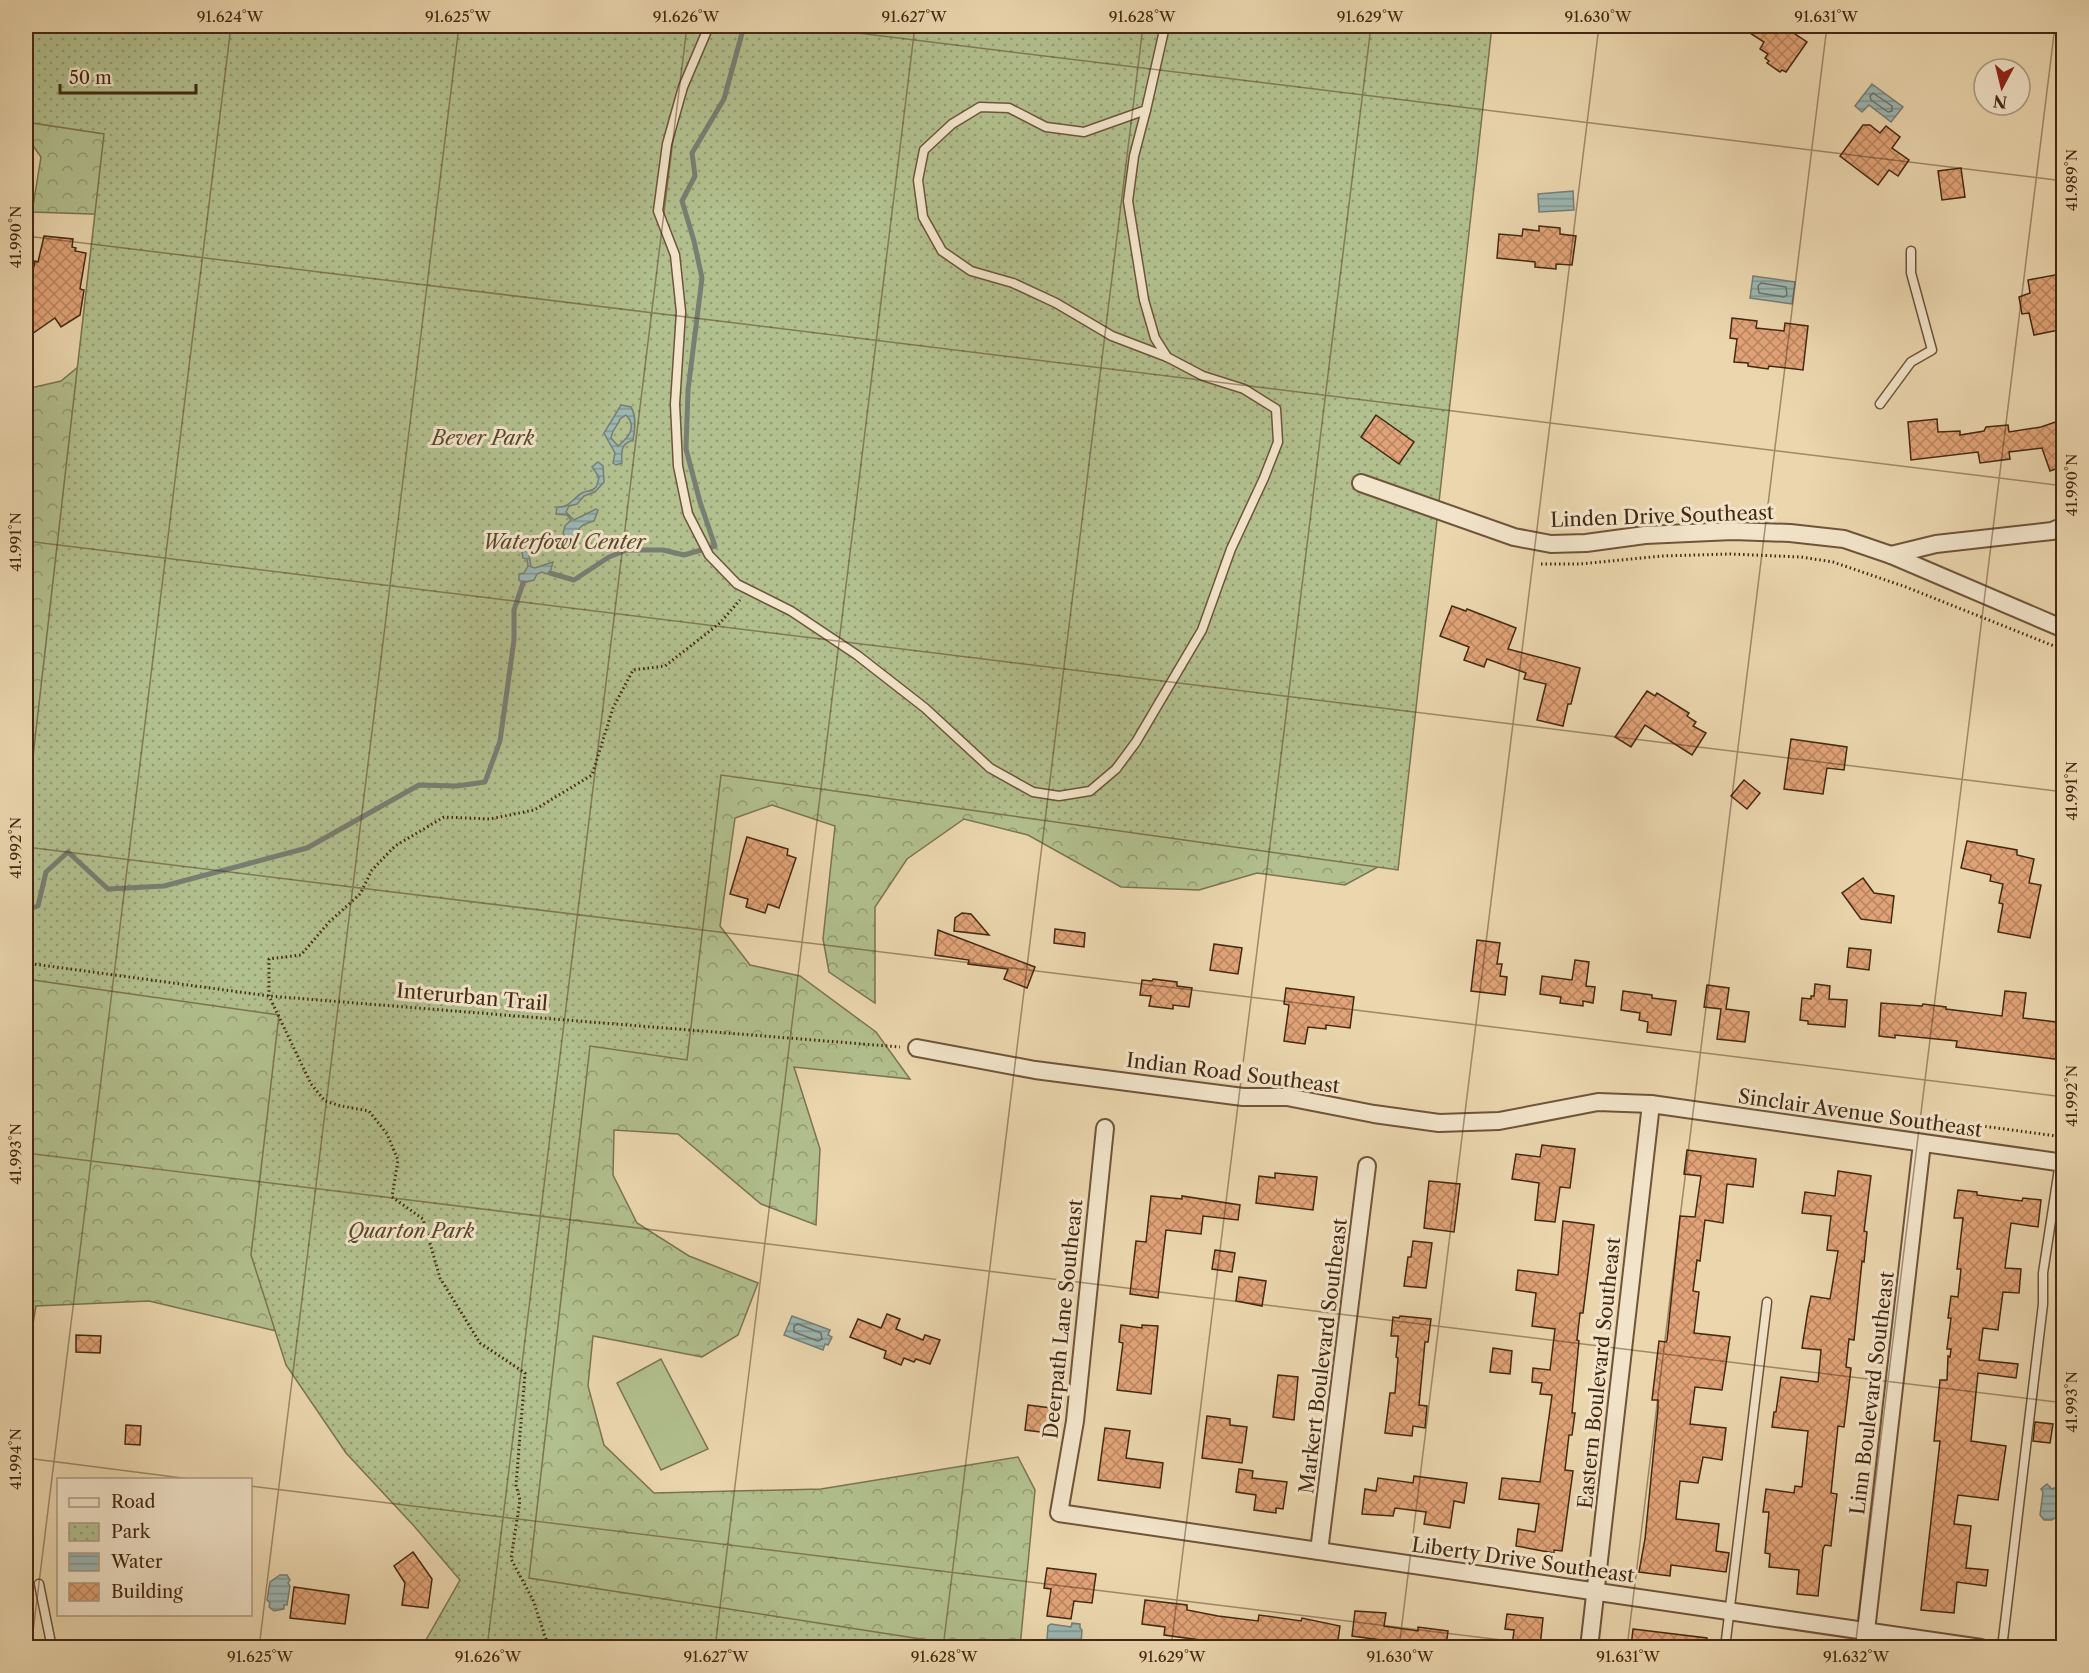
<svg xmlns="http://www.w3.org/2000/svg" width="2089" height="1673" viewBox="0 0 2089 1673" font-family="'Libre Caslon Text',serif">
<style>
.forest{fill:url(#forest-crowns);stroke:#7b7450;stroke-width:1.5}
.park{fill:url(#park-dots);stroke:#7b7450;stroke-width:1.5}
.pitch{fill:#b2bf8e;stroke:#7b7450;stroke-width:1.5}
.water{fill:url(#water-rules);stroke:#787e72;stroke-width:1.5;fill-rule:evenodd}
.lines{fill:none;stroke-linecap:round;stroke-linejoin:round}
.shore{stroke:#707062;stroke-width:1.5}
.stream{stroke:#787e72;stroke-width:5}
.building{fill:url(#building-cross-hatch);stroke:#442811;stroke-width:1.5}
.service-casing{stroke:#6e5438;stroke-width:11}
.minor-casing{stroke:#6e5438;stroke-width:20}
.path{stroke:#442811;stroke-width:3;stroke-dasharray:1.5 3;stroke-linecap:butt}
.service{stroke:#f2e4ca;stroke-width:8}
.minor{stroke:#f2e4ca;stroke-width:16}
.ticks{fill:none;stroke:#442811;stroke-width:1.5;stroke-opacity:0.45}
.labels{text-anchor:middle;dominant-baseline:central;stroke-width:6;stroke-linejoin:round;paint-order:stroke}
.park-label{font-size:20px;font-style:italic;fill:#5a462a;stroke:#f2e4ca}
.street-label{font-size:20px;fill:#442811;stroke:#f2e4ca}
.neatline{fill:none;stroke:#442811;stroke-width:2}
.ticks-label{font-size:15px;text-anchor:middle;fill:#442811}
</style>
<defs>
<pattern id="forest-crowns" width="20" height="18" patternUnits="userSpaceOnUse" patternTransform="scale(1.5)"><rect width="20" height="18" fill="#b2bf8e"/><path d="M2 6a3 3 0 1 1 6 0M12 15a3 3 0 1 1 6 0" fill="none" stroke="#929b73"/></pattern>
<pattern id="park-dots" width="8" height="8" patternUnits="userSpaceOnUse" patternTransform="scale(1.5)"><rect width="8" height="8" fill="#b2bf8e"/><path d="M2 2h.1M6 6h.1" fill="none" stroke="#929b73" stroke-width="1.8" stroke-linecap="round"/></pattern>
<pattern id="water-rules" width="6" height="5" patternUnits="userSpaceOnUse" patternTransform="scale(1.5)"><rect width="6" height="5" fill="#9bb7b3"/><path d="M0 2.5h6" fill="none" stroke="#809590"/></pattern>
<pattern id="building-cross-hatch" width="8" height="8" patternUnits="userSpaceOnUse" patternTransform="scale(1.5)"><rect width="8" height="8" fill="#e1a377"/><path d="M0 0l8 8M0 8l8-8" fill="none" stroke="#b88560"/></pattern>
</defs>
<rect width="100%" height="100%" fill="#ebd6ae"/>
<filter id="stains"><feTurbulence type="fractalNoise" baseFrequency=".00333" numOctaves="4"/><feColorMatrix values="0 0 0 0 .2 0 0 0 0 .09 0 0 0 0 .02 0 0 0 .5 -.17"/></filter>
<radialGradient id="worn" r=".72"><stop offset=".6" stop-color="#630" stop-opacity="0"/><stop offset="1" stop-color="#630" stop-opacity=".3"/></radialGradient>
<path class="forest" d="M26 26 1389 861 1345 885 1257 873 1199 890 1121 887 1028 835 964 819 907 859 875 907V1003L829 972 823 939 835 826 772 805 735 818 720 926 750 965 800 976 876 1032 910 1079 794 1067 820 1149 816 1225 761 1204 678 1134 614 1130 613 1175 637 1223 689 1256 758 1283 738 1335 702 1357 593 1336 588 1386 604 1445 654 1493 821 1489 1018 1457 1035 1490 1020 1647H438L471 1595 310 1339 149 1301 36 1306 26 1364V389L61 381 113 338 122 215 32 212 41 157 26 136Z"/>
<path class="park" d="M26 26H1492L1398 870 721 775 687 1060 590 1046 529 1578 972 1647H422L460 1580 414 1526 346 1453 286 1365 251 1255 279 1015 26 979V818L104 134 26 122Z"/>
<path class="pitch" d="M661 1359 708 1449 661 1470 617 1383Z"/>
<g class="water">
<path d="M1872 84 1903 107 1891 122 1869 105 1862 112 1855 106Z"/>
<path d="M1573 191 1574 210 1539 212 1538 194Z"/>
<path d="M1753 276 1795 282 1792 304 1750 298Z"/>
<path d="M621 405 631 407C636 415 635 430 633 440 621 444 621 451 622 463L616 465 613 463 615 453 604 433ZM626 415C638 427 628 438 618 446L611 438C613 426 618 427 620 419Z"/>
<path d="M598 462 603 466 604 482 595 492 584 496 577 504 569 506 566 512 574 520 596 509 598 510 594 521C573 527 582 530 571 542L567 541 563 533 565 526 571 520 567 515 556 514 557 507C570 508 573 498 582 493 587 490 592 492 596 487 598 483 598 481 599 477L592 467Z"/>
<path d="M547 534 555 538 554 546H540L536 551 529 555 531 567 535 568 553 562 550 573 547 574 542 572 537 574 534 580 523 583 519 580V574L524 573 528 566 527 559 523 558 522 552 537 543V539L544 537Z"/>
<path d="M792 1316 830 1330 828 1335 832 1337 828 1345 825 1344 823 1350 784 1335Z"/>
<path d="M2047 1484 2052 1489 2059 1486 2063 1492 2059 1498 2056 1517 2052 1520H2044L2040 1515 2043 1492 2041 1489Z"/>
<path d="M280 1575H287L290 1580 288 1583 290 1586 287 1605H284V1609L274 1611 269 1607 270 1603 267 1600 270 1582Z"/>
<path d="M1072 1623 1080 1624V1628L1082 1630 1081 1644 1077 1646 1049 1642 1047 1640 1048 1626 1051 1624 1071 1627Z"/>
</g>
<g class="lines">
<g class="shore">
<path d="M1873 93 1892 106V111L1888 112 1871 100 1870 96Z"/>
<path d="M1761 283 1786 287 1787 295 1784 297 1759 293 1758 286Z"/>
<path d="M798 1324 821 1333 822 1339 818 1341 794 1332V1326Z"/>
</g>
<g class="stream">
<path d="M550 573 574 580 609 557 627 550H663L684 555 715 546 700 502 686 449 688 390 702 278 694 241 682 201 695 176 692 153 724 99 744 26"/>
<path d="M26 910 38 906 46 872 68 852 108 889 164 886 307 848 419 785 457 786 485 782 500 741 514 640V610L523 583"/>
</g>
</g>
<g class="building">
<path d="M1739 26H1783L1807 42 1786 72 1782 70 1780 72 1767 63 1769 61 1765 58 1768 54 1760 49 1764 42Z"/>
<path d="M1863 125H1870L1880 133 1886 126 1900 137 1892 148 1909 160 1898 176 1889 170 1878 185 1840 156Z"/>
<path d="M1961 168 1965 197 1942 200 1938 171Z"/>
<path d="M1539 226 1560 228V234L1576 236 1572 265 1556 264V269L1535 267V262L1497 258 1499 234 1522 236 1523 229 1539 231Z"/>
<path d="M44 236 73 239 72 247 76 248 75 251 86 253 80 289 84 290 80 315 61 327 55 318 26 338V294L28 292 35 261 38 262Z"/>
<path d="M2060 274 2064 294V329L2034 335 2029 313 2022 314 2019 297 2030 293 2028 280Z"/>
<path d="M1732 318 1757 321 1756 328 1784 331 1785 323 1808 326 1803 370 1769 366 1768 369 1748 366V363L1734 362 1737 339 1730 338Z"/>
<path d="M1376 415 1414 442 1399 464 1361 437Z"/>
<path d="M1937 419 1938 432 1960 431V435L1984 431 1986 427 2008 425 2009 432 2041 427 2064 419V466L2050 471 2042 448 2009 452 2010 459 1980 463 1978 452 1911 460 1908 422Z"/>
<path d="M1452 606 1466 611 1467 609 1516 628 1508 649 1580 668 1571 704H1568L1563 726 1537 720 1546 684 1524 679 1526 673 1487 659 1484 667 1464 660 1469 647 1440 636Z"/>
<path d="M1647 691 1655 696 1657 693 1689 713 1687 716 1696 722 1693 726 1706 733 1692 755 1645 725 1631 747 1615 737Z"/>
<path d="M1791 739 1847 747 1844 770 1827 768 1823 794 1784 789Z"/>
<path d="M1744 780 1760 793 1747 809 1731 796Z"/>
<path d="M747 837 788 849 787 855 796 858 779 908 768 904 765 913 746 907 748 899 730 894Z"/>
<path d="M1967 841 2017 850V855L2034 859 2029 883 2041 885 2030 938 1998 932 2003 904 1999 903 2003 884 1990 881 1991 875 1961 868Z"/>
<path d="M1863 878 1874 893 1894 896 1891 923 1861 919 1842 893Z"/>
<path d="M962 913 971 914 989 935 954 931 955 918Z"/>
<path d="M1055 929 1085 933 1084 947 1054 943Z"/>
<path d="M938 930 1035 967 1027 988 1004 979 1008 969 968 964 969 960 935 955Z"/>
<path d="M1477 940 1500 943 1497 964H1502L1500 976 1507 977 1505 995 1471 991Z"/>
<path d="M1214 944 1242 948 1238 974 1210 970Z"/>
<path d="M1849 948 1871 950 1869 970 1847 967Z"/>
<path d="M1575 960 1589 962 1586 986 1595 987 1593 1003 1583 1001V1006L1560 1003 1561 997 1540 994 1542 976 1572 980Z"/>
<path d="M1153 979 1177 982V986L1192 988 1189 1007 1173 1005V1009L1149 1006 1151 996 1140 995 1142 980 1152 981Z"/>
<path d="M1815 984 1830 986 1829 999 1847 1000 1845 1027 1808 1024V1021L1800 1020 1802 998 1811 999V996H1814Z"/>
<path d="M1707 985 1729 988 1726 1009 1749 1012 1745 1042 1717 1039 1721 1009 1704 1007Z"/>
<path d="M1286 988 1354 997 1350 1028 1326 1025V1029L1308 1027 1305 1044 1284 1041 1289 1005 1284 1004Z"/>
<path d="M1623 991 1652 995V998L1676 1001 1671 1035 1647 1032 1648 1022 1639 1020 1640 1013 1621 1010Z"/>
<path d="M2005 991 2026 993 2023 1018 2064 1023V1053L2062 1060 1956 1047 1957 1041 1895 1035V1038L1879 1036 1881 1003 1922 1006 1923 1004 1946 1007V1009L2002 1016Z"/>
<path d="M1542 1145 1575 1149 1570 1188 1560 1187 1555 1222 1535 1220 1539 1183 1512 1179 1516 1154 1540 1157Z"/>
<path d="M1687 1150 1756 1159 1753 1187 1727 1184 1723 1223 1705 1220 1700 1261 1697 1260 1693 1291 1699 1292 1694 1333 1730 1337 1722 1390 1695 1387 1690 1424 1726 1428 1722 1460 1703 1457 1698 1483 1680 1481 1676 1519 1719 1524 1716 1551 1729 1553 1726 1572 1671 1565 1670 1576 1639 1572 1645 1539 1658 1408V1400H1652L1659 1341 1666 1342 1667 1340 1680 1216 1695 1217 1701 1176 1684 1174Z"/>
<path d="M1838 1171 1871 1176 1864 1231 1867 1232 1864 1262 1862 1261 1854 1340 1849 1339 1846 1367 1851 1368 1844 1427 1838 1426 1831 1493 1837 1494 1835 1509 1831 1546 1825 1545 1823 1549 1818 1596 1797 1594 1799 1570 1769 1567 1770 1554 1765 1553 1769 1512H1763L1766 1489 1794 1493 1795 1486 1802 1487 1808 1431 1772 1427 1774 1412H1776L1781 1377 1818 1382 1821 1350 1802 1348 1808 1310 1811 1296 1830 1299 1838 1251 1827 1250 1831 1216 1802 1213 1805 1192 1835 1196Z"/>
<path d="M1275 1173 1317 1177 1313 1210 1256 1203 1259 1176 1275 1178Z"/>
<path d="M1429 1181 1460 1184 1454 1232 1424 1228Z"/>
<path d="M1958 1190 1977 1192V1195L2022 1201 2023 1198 2041 1200 2038 1227 2011 1223 2005 1268 2021 1269 2019 1293 2003 1292 1998 1330 1983 1328 1979 1360 2018 1364 2016 1378 1978 1373 1971 1441 2006 1446 1998 1500 1958 1495 1954 1524 1971 1526 1966 1568 1988 1570 1986 1586 1957 1582 1954 1613 1921 1610 1940 1441H1934L1940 1380H1947L1948 1356 1950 1357 1951 1349H1947L1951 1318H1948L1951 1296 1958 1297 1961 1269H1957L1963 1218H1954Z"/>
<path d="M1151 1196 1182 1199V1196L1240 1205 1238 1220 1203 1216 1201 1234 1166 1230 1158 1298 1130 1294 1136 1241 1146 1242Z"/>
<path d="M1563 1221 1594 1225 1583 1313H1580L1577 1340 1579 1341 1572 1413H1575L1572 1435H1569L1565 1470 1573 1471 1562 1551 1554 1550V1553L1516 1546 1518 1529 1535 1532 1539 1504 1499 1499 1502 1478 1540 1482 1552 1395 1540 1394 1542 1383 1532 1382 1533 1368 1550 1370 1555 1329 1532 1326 1536 1293 1516 1290 1518 1270 1558 1275Z"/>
<path d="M1413 1241 1432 1243 1426 1288 1404 1286 1408 1257H1411Z"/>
<path d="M1215 1250 1235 1253 1232 1272 1212 1269Z"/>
<path d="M1239 1277 1266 1281 1262 1306 1236 1301Z"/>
<path d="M887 1314 900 1319 896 1329 923 1340 925 1335 940 1340 930 1364 916 1359 914 1362 904 1358 901 1365 884 1358 886 1351 850 1337 858 1319 881 1328Z"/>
<path d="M1400 1316 1431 1319 1428 1342H1425L1419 1405 1427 1406 1425 1428 1413 1426 1412 1436 1385 1433 1390 1393H1395L1398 1358 1396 1357 1398 1339V1336H1391L1393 1317 1399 1318Z"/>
<path d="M1121 1325 1142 1328V1325L1158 1326 1151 1394 1117 1390 1123 1343 1119 1342Z"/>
<path d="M76 1335 101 1336 100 1353 76 1352Z"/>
<path d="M1493 1348 1512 1351 1510 1374 1490 1372Z"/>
<path d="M1278 1375 1298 1377 1294 1420 1273 1417Z"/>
<path d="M1028 1405 1059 1409 1056 1434 1025 1430Z"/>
<path d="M1207 1416 1230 1419V1425L1247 1427 1242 1463 1202 1458Z"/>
<path d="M2035 1422 2053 1424 2050 1443 2033 1441Z"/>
<path d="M126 1425 141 1426 140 1445 125 1444Z"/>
<path d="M1105 1428 1130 1431 1126 1458 1163 1463 1160 1488 1098 1480Z"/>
<path d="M1239 1469 1253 1471 1252 1478 1287 1482 1283 1509 1276 1508V1513L1254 1510 1256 1495 1236 1492Z"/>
<path d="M1414 1476 1467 1483 1464 1503 1454 1501 1450 1528 1424 1524 1426 1512 1395 1508 1393 1516 1362 1514 1365 1489 1376 1491 1378 1478 1413 1483Z"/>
<path d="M413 1552 432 1579 428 1608 402 1605 405 1583 394 1566Z"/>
<path d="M1047 1568 1096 1574 1092 1603 1074 1601 1071 1619 1047 1616 1051 1589 1044 1588Z"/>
<path d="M294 1587 349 1595 345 1624 290 1618Z"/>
<path d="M1145 1600 1187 1605V1610L1218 1616 1258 1621 1259 1615 1301 1621 1302 1618 1340 1626 1337 1647H1234L1222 1646V1643L1164 1635 1165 1627 1142 1624Z"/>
<path d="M1355 1611 1386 1613 1384 1626 1418 1631V1627L1448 1631 1446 1647H1380L1381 1640 1352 1636Z"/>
<path d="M1507 1614 1543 1618 1540 1647H1512L1514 1630 1505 1629Z"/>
<path d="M1633 1629 1707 1638 1706 1647H1631Z"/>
</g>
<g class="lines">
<g class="service-casing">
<g id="service">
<path d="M709 26 683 87 667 144 658 211 675 255 681 312 675 404 678 466 688 514 709 555 737 584 791 611 857 655 925 708 990 768 1033 792 1059 796 1090 791 1116 769 1136 742 1202 630 1231 549 1264 478 1278 442 1276 409 1244 389 1203 376 1167 357 1112 336 1056 303 1013 283 971 271 942 251 923 217 918 180 924 150 952 124 980 107 1009 108 1046 127 1084 132 1146 110 1165 26"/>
<path d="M1146 110 1134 156 1128 201 1144 300 1155 338 1167 357"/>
<path d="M1880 404 1911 362 1932 350 1911 273V251"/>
<path d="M39 1584 52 1648"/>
<path d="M1725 1648 1767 1302"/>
<path d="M2002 1648 2043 1304V1273L2060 1162"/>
</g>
</g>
<g class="minor-casing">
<g id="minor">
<path d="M1361 483 1514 537 1551 544 1586 543 1645 535 1733 531 1790 533 1844 539 1891 555 2064 629"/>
<path d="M1891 555 1936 544 2052 531 2064 526"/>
<path d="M917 1048 1035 1070 1243 1097H1287L1374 1114 1439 1123 1499 1121 1598 1102 1651 1104 2064 1163"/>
<path d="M1105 1128 1075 1421 1059 1513 1981 1648"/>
<path d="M1319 1551 1367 1166"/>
<path d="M1589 1648 1651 1104"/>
<path d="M1864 1648 1922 1143"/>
</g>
</g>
<g class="path">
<path d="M1541 564H1580L1662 556 1730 554 1801 557 1833 562 1906 587 2064 650"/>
<path d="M26 963 269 996 900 1047"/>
<path d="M1945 1121 2064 1137"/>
<path d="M549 1648 533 1600 511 1559 520 1500 516 1485 525 1373 480 1343 440 1278 423 1219 392 1197 398 1160 387 1134 369 1111 341 1106 325 1101 311 1084 269 996V959L301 955 329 922 360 894 372 870 395 846 444 817 490 819 534 810 592 775 613 708 633 670 665 666 720 623 740 600"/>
</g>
<use href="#service" class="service"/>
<use href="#minor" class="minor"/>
</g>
<path class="ticks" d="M801 26 2064 181M26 236 2064 486M26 541 2064 792M26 847 2064 1097M26 1153 2064 1403M26 1458 198 1480M250 1486 1566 1648M31 1648 231 26M259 1648 459 26M487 1648 687 26M715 1648 915 26M943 1648 1143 26M1171 1648 1371 26M1399 1648 1599 26M1627 1648 1827 26M1855 1648 2055 26"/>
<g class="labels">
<g class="park-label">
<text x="483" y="438">Bever Park</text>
<text x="564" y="542">Waterfowl Center</text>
<text x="411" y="1231">Quarton Park</text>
</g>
<g class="street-label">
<text transform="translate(1662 516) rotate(-2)">Linden Drive Southeast</text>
<text transform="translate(472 997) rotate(5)">Interurban Trail</text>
<text transform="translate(1233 1073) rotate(7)">Indian Road Southeast</text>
<text transform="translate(1860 1113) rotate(8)">Sinclair Avenue Southeast</text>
<text transform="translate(1063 1319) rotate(-84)">Deerpath Lane Southeast</text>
<text transform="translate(1323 1356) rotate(-83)">Markert Boulevard Southeast</text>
<text transform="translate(1599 1373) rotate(-84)">Eastern Boulevard Southeast</text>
<text transform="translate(1872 1393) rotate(-83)">Linn Boulevard Southeast</text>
<text transform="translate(1523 1560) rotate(8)">Liberty Drive Southeast</text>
</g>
</g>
<rect width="2089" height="1673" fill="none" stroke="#ebd6ae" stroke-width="66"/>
<rect x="57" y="1478" width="195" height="138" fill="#f2e4ca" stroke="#ac9980" stroke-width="1.5"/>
<rect x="69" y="1498" width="30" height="9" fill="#f2e4ca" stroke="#ac9980" stroke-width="1.5"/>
<text x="111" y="1508" font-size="18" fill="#442811">Road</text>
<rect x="69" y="1523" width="30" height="18" fill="url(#park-dots)" stroke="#ac9980" stroke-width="1.5"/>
<text x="111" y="1538" font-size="18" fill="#442811">Park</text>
<rect x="69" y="1553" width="30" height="18" fill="url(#water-rules)" stroke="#ac9980" stroke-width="1.5"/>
<text x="111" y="1568" font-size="18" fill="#442811">Water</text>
<rect x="69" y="1583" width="30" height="18" fill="url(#building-cross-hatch)" stroke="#ac9980" stroke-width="1.5"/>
<text x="111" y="1598" font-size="18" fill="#442811">Building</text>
<g transform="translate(2002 87) rotate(187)"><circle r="28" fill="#f2e4ca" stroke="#ac9980" stroke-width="1.5"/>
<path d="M0-4.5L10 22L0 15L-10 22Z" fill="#8f2418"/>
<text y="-9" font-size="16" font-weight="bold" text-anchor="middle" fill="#442811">N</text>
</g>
<path d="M60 84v9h136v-9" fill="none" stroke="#442811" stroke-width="3"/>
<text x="69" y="84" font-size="18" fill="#442811" stroke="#f2e4ca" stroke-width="4.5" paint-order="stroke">50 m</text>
<rect x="33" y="33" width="2023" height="1607" class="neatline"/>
<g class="ticks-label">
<text x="230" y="22">91.624°W</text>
<text x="458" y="22">91.625°W</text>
<text x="686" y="22">91.626°W</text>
<text x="914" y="22">91.627°W</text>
<text x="1142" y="22">91.628°W</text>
<text x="1370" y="22">91.629°W</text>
<text x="1598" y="22">91.630°W</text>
<text x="1826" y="22">91.631°W</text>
<text transform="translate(2072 180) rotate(-90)" y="5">41.989°N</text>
<text transform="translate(16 237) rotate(-90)" y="5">41.990°N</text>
<text transform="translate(2072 485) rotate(-90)" y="5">41.990°N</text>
<text transform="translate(16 542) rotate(-90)" y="5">41.991°N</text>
<text transform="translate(2072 791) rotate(-90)" y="5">41.991°N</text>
<text transform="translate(16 848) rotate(-90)" y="5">41.992°N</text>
<text transform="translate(2072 1096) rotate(-90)" y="5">41.992°N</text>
<text transform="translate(16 1154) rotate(-90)" y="5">41.993°N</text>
<text transform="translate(2072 1402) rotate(-90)" y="5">41.993°N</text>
<text transform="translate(16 1459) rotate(-90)" y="5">41.994°N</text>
<text x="260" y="1662">91.625°W</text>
<text x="488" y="1662">91.626°W</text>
<text x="716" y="1662">91.627°W</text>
<text x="944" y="1662">91.628°W</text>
<text x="1172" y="1662">91.629°W</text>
<text x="1400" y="1662">91.630°W</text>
<text x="1628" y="1662">91.631°W</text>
<text x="1856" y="1662">91.632°W</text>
</g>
<rect width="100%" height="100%" filter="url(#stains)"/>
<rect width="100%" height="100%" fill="url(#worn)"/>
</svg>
